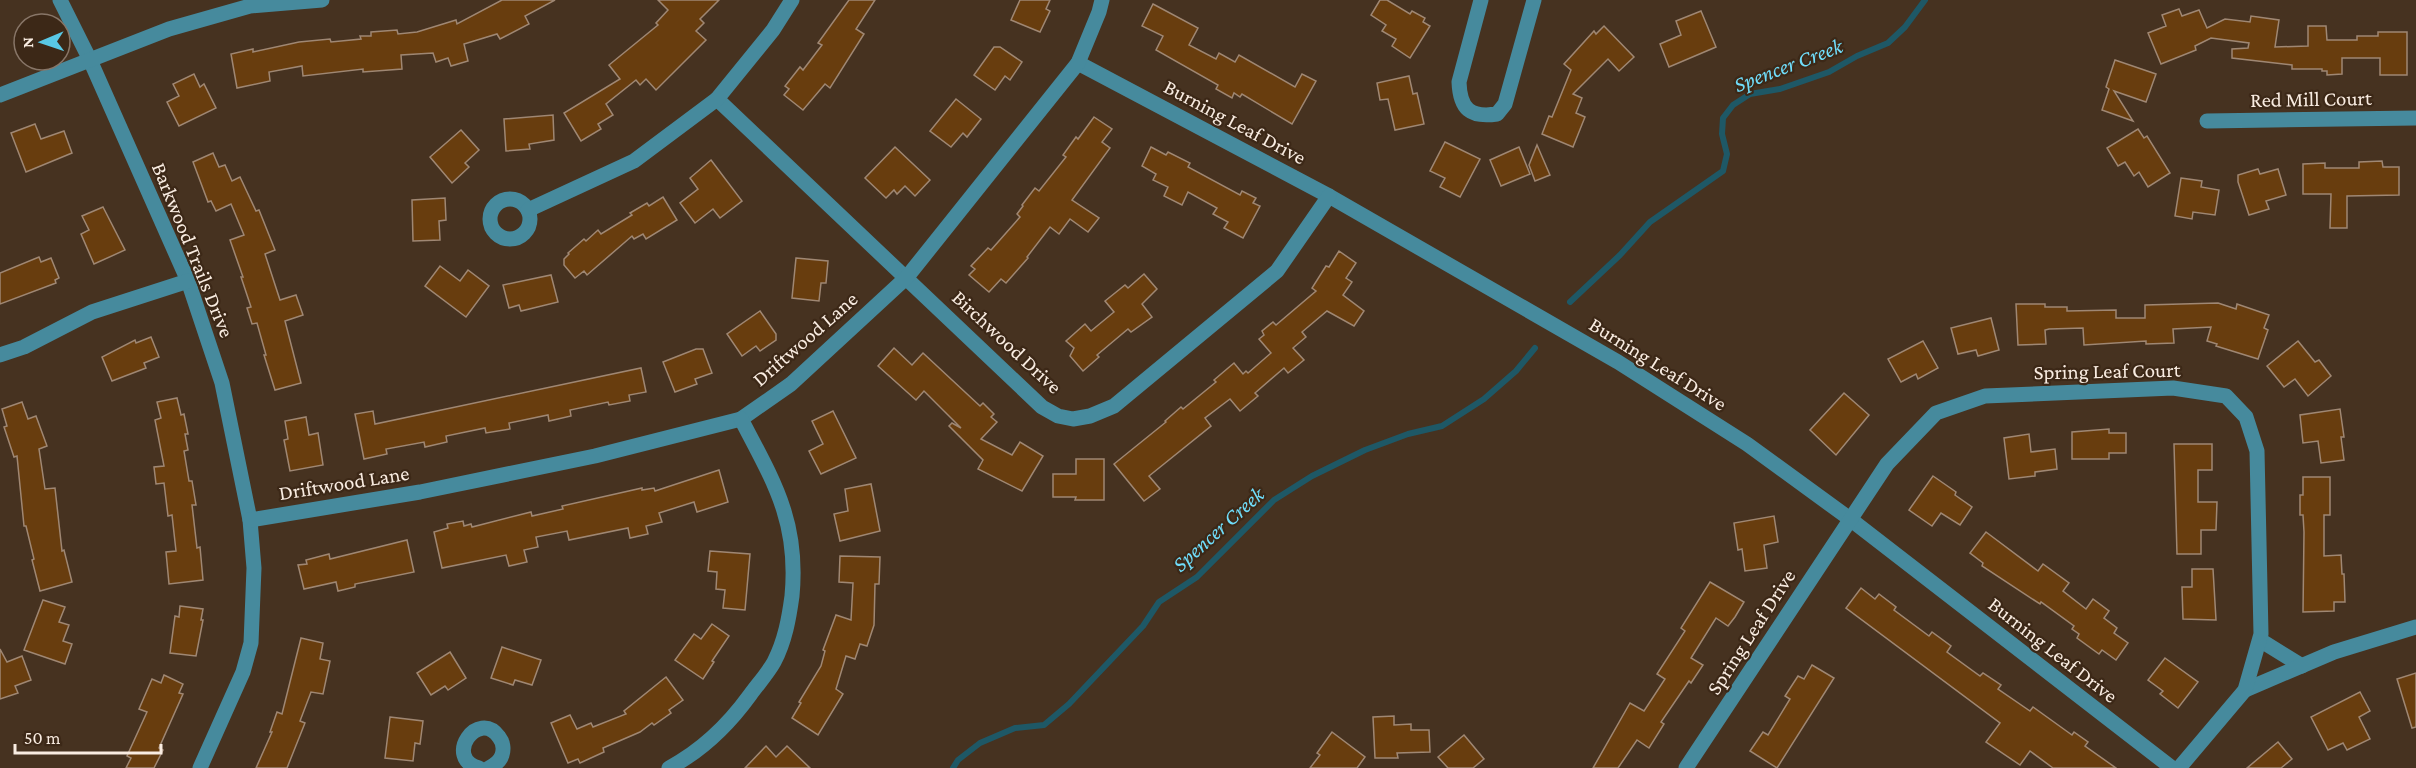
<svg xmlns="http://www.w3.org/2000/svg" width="2416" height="768" viewBox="0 0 2416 768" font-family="'Crimson Pro',serif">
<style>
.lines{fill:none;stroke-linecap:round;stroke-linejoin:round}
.stream{stroke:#1e5866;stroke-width:6}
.building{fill:#683d0e;stroke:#9f8773;stroke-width:1.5}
.minor{stroke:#468a9d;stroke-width:15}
.labels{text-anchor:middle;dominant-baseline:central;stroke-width:4.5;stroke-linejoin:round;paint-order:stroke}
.street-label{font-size:21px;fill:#f9ece1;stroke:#3c2817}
.water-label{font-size:22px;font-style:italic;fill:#70ddfa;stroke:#3c2817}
</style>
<rect width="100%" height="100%" fill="#463220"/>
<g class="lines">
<g class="stream">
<path d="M1570 302 1620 255 1650 222 1723 171 1727 154 1722 134 1723 118 1733 105 1750 94 1780 89 1829 72 1857 56 1888 43 1905 27 1925 0"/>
<path d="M953 768 958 760 980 743 1015 728 1044 725 1069 704 1143 626 1159 602 1197 577 1274 500 1312 476 1365 450 1408 434 1442 426 1484 399 1516 371 1535 348"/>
</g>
</g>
<g class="building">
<path d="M502 0H555L525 16 529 24 500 39 497 34 464 44 468 61 451 66 448 58 436 62 433 53 401 55 402 69 363 72V69L303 76 302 66 269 72 270 81 237 88 231 54 253 49V52L299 42 330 39 331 42 361 39 360 36H371V32L397 30 398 34 417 32 456 20 457 24Z"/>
<path d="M658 0H719L700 19 704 23 696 31 706 40 656 90 646 79 640 85 636 80 606 104 613 115 598 124 601 129 581 141 564 113 620 79 609 65 658 25 656 23 668 10Z"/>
<path d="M849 0H875L856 29 864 34 830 88 825 84 803 110 784 95 789 89 785 86 800 67 803 70 822 45 818 43Z"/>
<path d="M1020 0H1050L1046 9 1050 11 1040 32 1011 20Z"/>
<path d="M1380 0H1387L1410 14 1412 11 1425 18 1423 22 1430 26 1410 58 1392 46 1396 39 1382 31 1386 25 1371 15Z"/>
<path d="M1153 4 1198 28 1189 45 1216 59 1219 53 1235 62 1239 55 1295 87 1302 74 1316 81 1292 124 1242 94 1240 97 1234 93 1232 98 1216 89 1218 85 1156 50 1163 36 1142 26Z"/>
<path d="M2179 9 2182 16 2199 10 2207 28 2225 19 2250 22 2251 16 2279 20 2275 47 2308 46V26H2326L2327 40H2357V36H2378V32H2407V75H2380V58H2342V74L2327 75V71H2322V69H2292V65L2232 58V49L2248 48 2249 43 2211 38 2195 46 2196 50 2161 64 2148 33 2166 26 2162 15Z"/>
<path d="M1701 11 1716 47 1669 67 1660 44 1681 35 1676 21Z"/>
<path d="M1604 26 1634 57 1619 71 1608 59 1573 94 1582 98 1576 113 1585 117 1573 147 1542 134 1549 116 1552 117 1571 70 1564 64 1594 31 1596 34Z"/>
<path d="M994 47H1000L1022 62 1010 80 1005 76 995 90 974 75Z"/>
<path d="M2115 60 2156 74 2146 102 2114 91 2133 121 2102 110 2109 89 2106 87Z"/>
<path d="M194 74 200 87 204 84 216 108 179 126 167 102 179 96 173 84Z"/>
<path d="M1409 76 1413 94 1417 93 1424 124 1395 130 1388 99 1380 100 1377 83Z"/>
<path d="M956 99 981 119 967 137 963 133 951 147 930 131Z"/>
<path d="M553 115 554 140 529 144 530 149 506 151 504 119Z"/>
<path d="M1094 117 1112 129 1102 142 1110 148 1072 200 1099 218 1088 232 1070 219 1059 234 1050 227 1027 257 1028 258 1006 283 1001 279 989 292 969 275 975 269 971 266 988 248 991 250 1020 217 1017 214 1023 206 1022 205 1035 188 1039 191 1066 157 1063 155 1076 137 1078 139Z"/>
<path d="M35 124 41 139 64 131 72 153 26 172 11 133Z"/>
<path d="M2138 129 2144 138 2147 136 2170 173 2148 187 2139 172 2134 176 2125 162 2118 166 2107 148Z"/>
<path d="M461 130 479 150 465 163 469 167 452 183 430 157Z"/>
<path d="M1445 142 1480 159 1460 197 1440 187 1445 178 1430 171Z"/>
<path d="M1537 145 1550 175 1535 181 1529 165Z"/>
<path d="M895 147 930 180 915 196 905 186 897 194 894 190 886 198 865 178Z"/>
<path d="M1151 147 1166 155 1168 152 1190 163 1188 167 1240 195 1242 191 1256 198 1253 203 1260 206 1243 238 1224 228 1228 222 1213 214 1217 208 1188 192 1182 205 1164 196 1168 187 1153 180 1156 174 1142 166Z"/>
<path d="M1519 147 1530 174 1501 186 1490 160Z"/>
<path d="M213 153 219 167 225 165 232 181 240 177 256 211 259 210 275 250 265 254 280 300 296 295 303 315 285 321 301 383 275 390 264 355H266L257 323 252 324 247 308 251 307 241 277H243L230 240 244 235 231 204 216 211 211 201 208 202 193 162Z"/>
<path d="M711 160 742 201 720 218 713 209 695 223 680 203 698 189 690 178Z"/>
<path d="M2382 161 2383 167H2399V195L2347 196V228H2330L2331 194H2303V164L2325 163V168H2359V162Z"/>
<path d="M2258 169 2260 174 2278 169 2286 195 2266 201 2269 209 2249 215 2238 182V175Z"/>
<path d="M2181 178 2202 181 2201 187 2219 190 2215 215 2193 212 2192 219 2175 216Z"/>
<path d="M663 197 677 220 646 239 643 234 634 239 632 236 587 275 584 271 575 278 564 265V259L569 254 568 253 584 239 586 241 598 230 601 234 632 215 630 213 647 203 649 206Z"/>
<path d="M445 198 446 220 439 221 440 240 413 241 412 200Z"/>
<path d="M103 207 125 250 94 264 81 234 89 230 82 216Z"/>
<path d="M1339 251 1356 263 1346 278 1352 282 1343 295 1364 311 1354 326 1327 311 1302 332 1306 337 1293 348 1304 360 1288 373 1284 368 1255 393 1258 396 1240 411 1230 399 1205 418 1211 426 1149 476 1160 489 1144 501 1114 464 1166 422 1165 421 1181 407 1183 409 1216 382 1214 380 1234 363 1243 374 1246 371 1248 373 1271 353 1259 339 1264 335 1262 331 1273 322 1276 325 1316 291 1312 288 1326 266 1329 267Z"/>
<path d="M39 257 41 262 51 258 59 278 55 280 56 283 0 304V273Z"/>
<path d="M796 258 828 261 826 283H821L819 301 792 298Z"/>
<path d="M440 266 460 281 468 270 489 286 466 317 425 286Z"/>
<path d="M1144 274 1157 289 1142 304 1152 317 1131 332 1128 329 1097 355 1099 357 1083 371 1070 356 1074 348 1066 341 1085 324 1091 331 1114 312 1105 301 1125 285 1128 288Z"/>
<path d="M551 275 558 302 521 311 519 305 509 308 503 285Z"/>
<path d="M2218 303 2236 309 2237 304 2269 315 2264 328 2268 330 2258 359 2216 346 2217 344 2207 341 2211 327 2173 329 2174 343 2146 344V341L2084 345 2083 328 2049 329 2045 330 2046 344 2018 345 2016 304H2045V307H2067V311L2116 310V318H2145V305Z"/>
<path d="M760 311 776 334V340L760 351 756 346 742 356 727 334Z"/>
<path d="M1991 318 1999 350 1978 356 1976 350 1958 354 1951 328Z"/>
<path d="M151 337 159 357 144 363 146 368 112 381 102 357 135 340 136 343Z"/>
<path d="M1923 341 1938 368 1918 379 1916 374 1901 382 1888 359Z"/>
<path d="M2298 341 2315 362 2319 360 2331 376 2308 396 2295 379 2284 387 2267 366Z"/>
<path d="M894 348 912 365 923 353 980 406 983 403 994 414 991 417 997 422 981 439 1012 455 1020 442 1043 456 1022 491 978 469 983 460 949 426 952 423 961 428 924 391 916 400 878 366Z"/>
<path d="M696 349H703L712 373 695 379 697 384 675 392 663 362Z"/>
<path d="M641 368 646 392 629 395 630 401 609 405 608 402 570 410 571 416 549 421 548 415 509 423 510 429 486 433 485 428 446 436 447 442 425 447 424 442 386 449 387 454 364 459 355 414 373 411 375 424Z"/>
<path d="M1844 393 1869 415 1836 455 1810 430Z"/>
<path d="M177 398 181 415 184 414 188 434H185L188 450 184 451 189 481H192L196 505H192L197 548 200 547 203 580 169 584 166 552 176 551 172 515 168 516 164 483 156 484 154 467 164 466 155 420 161 418 157 402Z"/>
<path d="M22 402 28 419 36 416 47 446 39 449 45 489 55 488 62 551 64 550 72 582 40 591 32 560 34 559 26 526H24L17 456 14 457 4 427 7 426 2 409Z"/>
<path d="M2340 409 2344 437H2341L2344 460 2321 463 2318 441 2303 443 2300 415Z"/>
<path d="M833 411 856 458 821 474 809 451 823 444 812 421Z"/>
<path d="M306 417 309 435 318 433 323 465 290 471 284 440 288 439 285 421Z"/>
<path d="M2109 429V433H2126V453H2109V459H2072V432Z"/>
<path d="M2029 434 2031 452 2055 449 2057 469 2035 472V476L2009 479 2004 438Z"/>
<path d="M2174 444H2212V470H2198V502H2217L2216 530H2201V554H2177Z"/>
<path d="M1076 459H1104V500H1075L1076 497H1053V474H1076Z"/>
<path d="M719 470 728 502 697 512 694 502 659 513 662 522 646 526 648 534 630 538 628 528 569 540 567 531 536 537 538 547 524 550 527 562 509 566 506 555 442 568 434 532 448 528 447 524 463 521 464 526 471 524 472 527 531 512 532 516 563 509 562 506 642 488V490L654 488 655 491Z"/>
<path d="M1933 476 1956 492 1955 495 1972 507 1960 525 1941 513 1932 526 1909 510Z"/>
<path d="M2303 477H2330V515H2324V556L2341 555 2342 574H2344L2345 602H2334V611L2303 612 2304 532 2303 515H2300V495H2303Z"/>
<path d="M871 484 880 531 840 541 834 514 848 511 845 489Z"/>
<path d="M1774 516 1778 542 1764 545 1767 568 1745 571 1742 549 1738 550 1734 523Z"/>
<path d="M1986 532 2038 571 2043 564 2069 583 2063 591 2086 609 2093 599 2109 611 2104 618 2117 628 2114 633 2128 643 2116 660 2102 650 2099 654 2077 638 2079 634 2072 629 2074 626 2041 602 2040 604 1982 566 1983 563 1970 553Z"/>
<path d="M407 540 414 572 355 584V587L338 591 336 582 304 589 298 565 307 564 306 560 329 554 330 559Z"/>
<path d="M710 551 750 554 745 610 723 608 725 590 716 589 717 572 708 571Z"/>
<path d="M840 556 880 557 879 584H875L874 625 867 646 860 644 855 659 846 656 836 689 843 694 818 735 792 718 801 703 799 702 821 666 825 651 823 650 836 615 851 620 853 583 839 582Z"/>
<path d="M2192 569H2213L2216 620 2183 619 2182 587H2192Z"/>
<path d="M1710 582 1744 602 1735 617 1728 626 1716 618 1691 658 1703 665 1691 683 1689 681 1661 722 1664 724 1649 748 1637 740 1618 768H1593L1630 703 1644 711 1665 679 1657 674 1685 631 1681 628Z"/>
<path d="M1861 588 1875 599 1879 594 1896 607 1894 610 1929 636 1932 632 1951 646 1947 652 1980 676 1983 673 2001 685 1998 689 2030 711 2033 707 2072 735 2074 732 2088 742 2085 746 2116 768H2053L2030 751 2020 765 1986 742 2000 723 1846 608Z"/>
<path d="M43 600 65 607 59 622 69 625 63 641 72 644 65 664 24 650Z"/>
<path d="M180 606 203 609 201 620H203L196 656 170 653 175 616 179 617Z"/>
<path d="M712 624 729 636 712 661 714 662 703 679 675 660 694 634 701 639Z"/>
<path d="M301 638 323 643 320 659 330 661 323 694 311 692 300 721 305 723 287 768H256L272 732H270L277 712 282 714Z"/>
<path d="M502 647 541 660 532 685 515 680 513 685 491 678Z"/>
<path d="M0 649 7 662 22 656 31 680 15 686 18 693 0 699Z"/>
<path d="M450 652 466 678 448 690 445 686 431 695 417 673Z"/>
<path d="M2165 658 2198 682 2178 708 2160 694 2163 691 2148 680Z"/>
<path d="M1812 665 1834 678 1777 768 1750 751 1763 732 1768 735 1790 699 1785 696 1798 676 1804 679Z"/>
<path d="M2416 673V727L2412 728 2397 679Z"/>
<path d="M164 675 183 684 179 693 183 694 159 748 163 750 154 768H126L131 758 127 756 147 712 139 709 152 679 161 683Z"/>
<path d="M666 677 683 700 669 710 671 713 654 725 652 723 640 732 603 748 604 752 580 763 578 759 568 763 551 723 570 715 577 729 591 723 593 727 626 714 624 711Z"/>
<path d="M2360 692 2370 711 2359 717 2370 739 2347 750 2343 743 2328 750 2311 717Z"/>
<path d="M1394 716V725L1411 724V730H1429L1430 752 1397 753 1398 758H1375L1373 717Z"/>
<path d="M390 717 423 721 420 744 415 743 413 761 385 758Z"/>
<path d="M1332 732 1365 757 1357 768H1310L1320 755 1317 753Z"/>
<path d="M1464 735 1484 759 1473 768H1448L1438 757Z"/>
<path d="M2278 742 2292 759 2281 768H2247Z"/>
<path d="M766 746 776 757 787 746 810 768H745Z"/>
</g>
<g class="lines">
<g class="minor">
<path d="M60 0 90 60 188 281 222 383 250 520 254 568 251 643 243 672 200 768"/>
<path d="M1481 0 1459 82C1460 109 1470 118 1497 114L1505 104 1534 0"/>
<path d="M1078 63 1329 196 1618 362 1747 444 1850 519 2172 768"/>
<path d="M0 95 169 29 250 6 322 0"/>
<path d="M717 99 1042 407 1058 416 1073 419 1090 416 1114 406 1277 271 1329 196"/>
<path d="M2207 121 2416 118"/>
<circle cx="510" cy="219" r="20"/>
<path d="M528 210 634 161 717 99 773 30 792 0"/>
<path d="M0 355 24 347 92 312 188 281"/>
<path d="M250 520 420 492 595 456 741 419 791 384 907 277 1078 63 1099 12 1102 0"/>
<path d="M2260 640 2302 666"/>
<path d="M2245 690 2334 652 2416 627"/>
<path d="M479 768C443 758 478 708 499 737 503 742 504 749 502 755 500 762 494 765 489 768"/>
<path d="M669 768C701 751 729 724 750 695 758 684 768 673 774 662 785 641 789 618 792 596 799 522 774 482 741 419"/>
<path d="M1686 768 1887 464 1936 413 1985 396 2173 388 2226 396 2246 417 2257 451 2261 634 2245 690 2179 768"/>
</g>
</g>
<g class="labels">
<g class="street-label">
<text transform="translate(2311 99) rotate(-1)">Red Mill Court</text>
<text transform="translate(1235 122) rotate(28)">Burning Leaf Drive</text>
<text transform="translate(193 250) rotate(68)">Barkwood Trails Drive</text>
<text transform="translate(805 339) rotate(-41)">Driftwood Lane</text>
<text transform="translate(1007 342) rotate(43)">Birchwood Drive</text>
<text transform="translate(1658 364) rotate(32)">Burning Leaf Drive</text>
<text transform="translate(2107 371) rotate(-1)">Spring Leaf Court</text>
<text transform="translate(344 483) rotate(-9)">Driftwood Lane</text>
<text transform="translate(1751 632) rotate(-57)">Spring Leaf Drive</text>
<text transform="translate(2053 650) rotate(38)">Burning Leaf Drive</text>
</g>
<g class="water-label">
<text transform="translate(1788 65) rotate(-21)">Spencer Creek</text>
<text transform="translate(1218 529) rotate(-42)">Spencer Creek</text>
</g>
</g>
<g transform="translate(42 42) rotate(268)"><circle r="28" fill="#3c2817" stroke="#887668" stroke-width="1.5"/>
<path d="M0-4.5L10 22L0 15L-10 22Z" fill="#59c8e5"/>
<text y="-9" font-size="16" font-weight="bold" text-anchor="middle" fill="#f9ece1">N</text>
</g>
<path d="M15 744v9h146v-9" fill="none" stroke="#f9ece1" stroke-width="3"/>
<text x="24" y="744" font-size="18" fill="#f9ece1" stroke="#3c2817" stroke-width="4.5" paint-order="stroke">50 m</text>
</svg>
